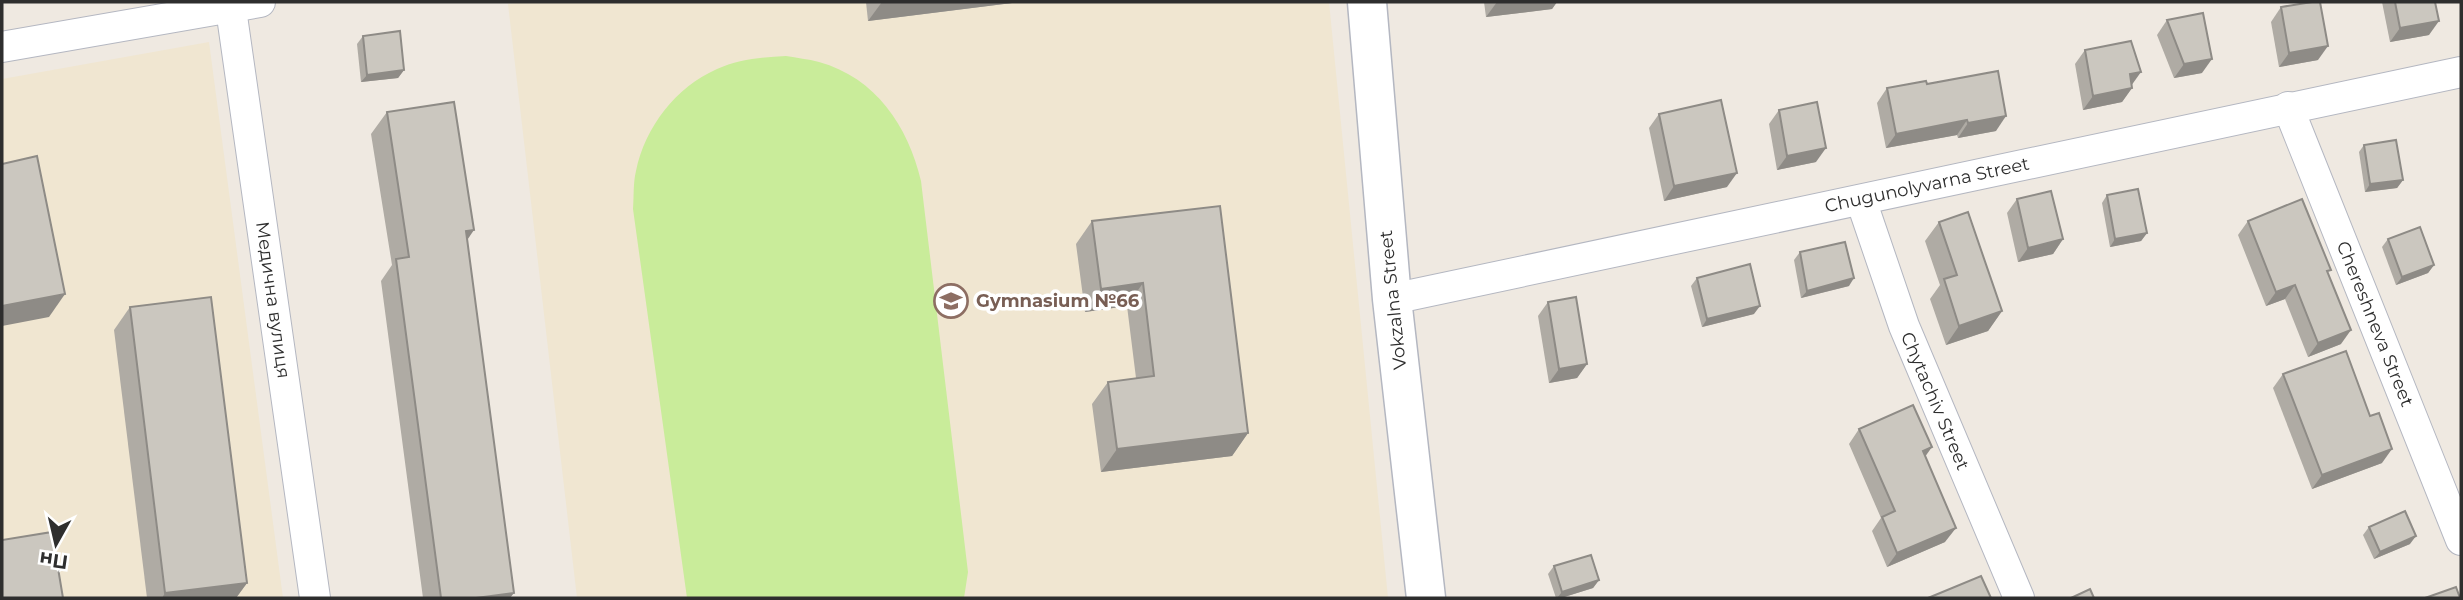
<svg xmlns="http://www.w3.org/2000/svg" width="2463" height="600" viewBox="0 0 2463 600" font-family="Montserrat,sans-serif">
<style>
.education{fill:#f0e6d1}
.pitch{fill:#c9ec9a}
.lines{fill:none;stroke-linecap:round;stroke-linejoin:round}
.street-casing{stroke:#b4b7c1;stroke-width:32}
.secondary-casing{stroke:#b4b7c1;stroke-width:41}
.street{stroke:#fff;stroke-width:30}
.secondary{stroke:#fff;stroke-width:38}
.wall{fill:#afaba4}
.shaded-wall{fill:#8e8b86}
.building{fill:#cbc7bf;stroke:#8e8b86;stroke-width:2}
.labels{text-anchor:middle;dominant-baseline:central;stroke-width:7;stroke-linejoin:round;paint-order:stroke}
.street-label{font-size:18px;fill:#2e2e2e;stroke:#fff}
.education-label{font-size:18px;font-weight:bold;fill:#785e54;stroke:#fff;text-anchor:start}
</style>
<rect width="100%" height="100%" fill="#efe9e1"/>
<g class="education">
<path d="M523 2H1329L1388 598H577L508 4Z"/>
<path d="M209 42 283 598H2V79Z"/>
</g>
<path class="pitch" d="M786 56C797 58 808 59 819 62 876 78 908 126 921 181L968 572 964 598H687L633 209C634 197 633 183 636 171 645 127 676 87 717 69 739 59 763 57 786 56Z"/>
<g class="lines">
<g class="street-casing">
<g id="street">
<path d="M230 2 315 598"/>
<path d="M2 47 260 2"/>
<path d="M2288 107 2461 540"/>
<path d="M1861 200 1904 326 2019 598"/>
<path d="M1392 299 2461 72"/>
</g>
</g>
<g class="secondary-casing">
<path id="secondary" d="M1367 2 1392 299 1426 598"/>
</g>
<use href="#street" class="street"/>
<use href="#secondary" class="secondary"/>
</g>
<g class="wall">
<path d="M866 2H1020L868 21Z"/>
<path d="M1484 2H1557L1552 9 1486 17Z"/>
<path d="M2382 2H2435L2429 35 2390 42Z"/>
<path d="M2281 7 2318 60 2279 67 2271 22Z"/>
<path d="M2167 20 2202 73 2174 78 2157 35Z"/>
<path d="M363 36 404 70 398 78 361 82 357 44Z"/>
<path d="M2085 50 2132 86V88L2122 102 2083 110 2075 64Z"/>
<path d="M1927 84 1996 131 1958 138 1957 135 1886 148 1877 103 1887 88Z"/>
<path d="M1779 110 1816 162 1777 170 1769 124Z"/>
<path d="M387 112 467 239 510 598H423L381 281 392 265 371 134Z"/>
<path d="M1659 114 1727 187 1664 201 1649 128Z"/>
<path d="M2364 145 2403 180 2397 188 2365 192 2359 152Z"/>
<path d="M2107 195 2147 233 2141 241 2110 247 2102 203Z"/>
<path d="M2017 199 2063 239 2053 254 2018 262 2007 213Z"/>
<path d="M1220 206 1248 433 1232 456 1101 472 1092 404 1108 382 1136 378 1127 306 1085 312 1076 244 1092 221Z"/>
<path d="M2248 221 2328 274 2341 344 2308 357 2285 299 2266 306 2238 235Z"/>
<path d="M1939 222 2002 311 1988 331 1946 345 1930 299 1940 285 1925 241Z"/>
<path d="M2388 239 2434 265 2428 273 2396 285 2382 247Z"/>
<path d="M1800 252 1849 286 1801 298 1794 260Z"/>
<path d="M1697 278 1754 314 1702 327 1691 286Z"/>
<path d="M1548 302 1587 364 1577 378 1549 383 1538 316Z"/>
<path d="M130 307 247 583 236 598H147L114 330Z"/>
<path d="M2283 374 2382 463 2312 489 2273 388Z"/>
<path d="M1859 429 1925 456 1945 542 1887 567 1872 531 1881 518 1849 444Z"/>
<path d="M2369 527 2410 544 2374 559 2363 535Z"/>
<path d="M1554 566 1599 580 1593 588 1561 598H1556L1548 574Z"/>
</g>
<g class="shaded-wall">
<path d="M882 2H1020L868 21Z"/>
<path d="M1497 2H1557L1552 9 1486 17Z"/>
<path d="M2439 21 2429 35 2390 42 2400 28Z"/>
<path d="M2328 46 2318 60 2279 67 2289 53Z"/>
<path d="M2212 59 2202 73 2174 78 2184 64Z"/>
<path d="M404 70 398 78 361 82 367 75Z"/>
<path d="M2141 72 2131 86 2130 74Z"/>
<path d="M2132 88 2122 102 2083 110 2093 96Z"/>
<path d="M2006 116 1996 131 1958 138 1968 123Z"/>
<path d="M1967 120 1957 135 1886 148 1896 134Z"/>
<path d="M1826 148 1816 162 1777 170 1787 156Z"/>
<path d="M1737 173 1727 187 1664 201 1674 186Z"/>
<path d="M2403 180 2397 188 2365 192 2370 184Z"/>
<path d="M474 230 459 252 466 231Z"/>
<path d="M2147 233 2141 241 2110 247 2115 239Z"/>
<path d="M2063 239 2053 254 2018 262 2028 248Z"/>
<path d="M2434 265 2428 273 2396 285 2402 277Z"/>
<path d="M1854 278 1849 286 1801 298 1807 291Z"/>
<path d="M1143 283 1127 306 1085 312 1101 289Z"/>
<path d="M2295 285 2285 299 2266 306 2276 292Z"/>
<path d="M65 294 49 317 2 326V306Z"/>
<path d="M1760 306 1754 314 1702 327 1707 319Z"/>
<path d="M2002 311 1988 331 1946 345 1959 326Z"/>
<path d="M2351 330 2341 344 2308 357 2318 343Z"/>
<path d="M1587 364 1577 378 1549 383 1559 369Z"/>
<path d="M1248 433 1232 456 1101 472 1117 449Z"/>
<path d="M1932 447 1922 461 1923 451Z"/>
<path d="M2392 449 2382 463 2312 489 2322 475Z"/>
<path d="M1956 528 1945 542 1887 567 1897 553Z"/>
<path d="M2416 536 2410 544 2374 559 2380 552Z"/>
<path d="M1599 580 1593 588 1561 598H1557L1562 592Z"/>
<path d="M247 583 236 598H162L165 593Z"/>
<path d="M514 593 510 598H476Z"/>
</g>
<g class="building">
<path d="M2312 2H2320L2328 46 2289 53 2281 7Z"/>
<path d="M2395 2H2435L2439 21 2400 28Z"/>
<path d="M2203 13 2212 59 2184 64 2167 20Z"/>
<path d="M400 31 404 70 367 75 363 36Z"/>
<path d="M2131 41 2141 72 2130 74 2132 88 2093 96 2085 50Z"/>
<path d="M1998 71 2006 116 1968 123 1967 120 1896 134 1887 88 1926 81 1927 84Z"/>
<path d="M1721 100 1737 173 1674 186 1659 114Z"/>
<path d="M454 102 474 230 466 231 514 593 476 598H441L396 259 409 257 387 112Z"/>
<path d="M1817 102 1826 148 1787 156 1779 110Z"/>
<path d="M2396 140 2403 180 2370 184 2364 145Z"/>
<path d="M37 156 65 294 2 306V164Z"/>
<path d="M2138 189 2147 233 2115 239 2107 195Z"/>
<path d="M2051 191 2063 239 2028 248 2017 199Z"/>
<path d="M2302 199 2331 270 2327 271 2351 330 2318 343 2295 285 2276 292 2248 221Z"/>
<path d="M1220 206 1248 433 1117 449 1108 382 1154 376 1143 283 1101 289 1092 221Z"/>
<path d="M1968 212 2002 311 1959 326 1944 279 1957 275 1939 222Z"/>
<path d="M2420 227 2434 265 2402 277 2388 239Z"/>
<path d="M1845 242 1854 278 1807 291 1800 252Z"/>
<path d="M1750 264 1760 306 1707 319 1697 278Z"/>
<path d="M211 297 247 583 165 593 130 307Z"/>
<path d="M1576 297 1587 364 1559 369 1548 302Z"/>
<path d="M2346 351 2370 416 2379 413 2392 449 2322 475 2283 374Z"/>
<path d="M1913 405 1932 447 1923 451 1956 528 1897 553 1882 517 1895 511 1859 429Z"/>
<path d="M2405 511 2416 536 2380 552 2369 527Z"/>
<path d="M52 532 63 598H2V540Z"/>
<path d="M1591 555 1599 580 1562 592 1554 566Z"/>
<path d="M1981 576 1991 598H1928Z"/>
<path d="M2456 587 2460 598H2425Z"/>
<path d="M2090 589 2094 598H2071Z"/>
</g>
<defs>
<g id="school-ring" transform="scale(1.75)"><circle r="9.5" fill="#fff" stroke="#8d6e63" stroke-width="1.5"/><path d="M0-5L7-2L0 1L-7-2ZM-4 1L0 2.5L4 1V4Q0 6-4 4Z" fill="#8d6e63"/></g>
</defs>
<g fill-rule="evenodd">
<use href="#school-ring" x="951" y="301"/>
</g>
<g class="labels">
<g class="street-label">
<text transform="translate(1927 185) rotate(-12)">Chugunolyvarna Street</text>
<text transform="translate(273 300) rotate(82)">Медична вулиця</text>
<text transform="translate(1393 300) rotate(-96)">Vokzalna Street</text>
<text transform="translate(2375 324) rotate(68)">Chereshneva Street</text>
<text transform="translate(1935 401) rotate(67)">Chytachiv Street</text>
</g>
<g class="education-label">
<text x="976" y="301">Gymnasium №66</text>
</g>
</g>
<rect width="2463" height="600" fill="none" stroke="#2e2e2e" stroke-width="7"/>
<g transform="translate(56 544) rotate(188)" stroke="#ffffff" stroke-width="5" paint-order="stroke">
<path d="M0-5L12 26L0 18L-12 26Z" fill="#2e2e2e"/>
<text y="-10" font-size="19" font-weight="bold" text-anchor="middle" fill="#2e2e2e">Пн</text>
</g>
</svg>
